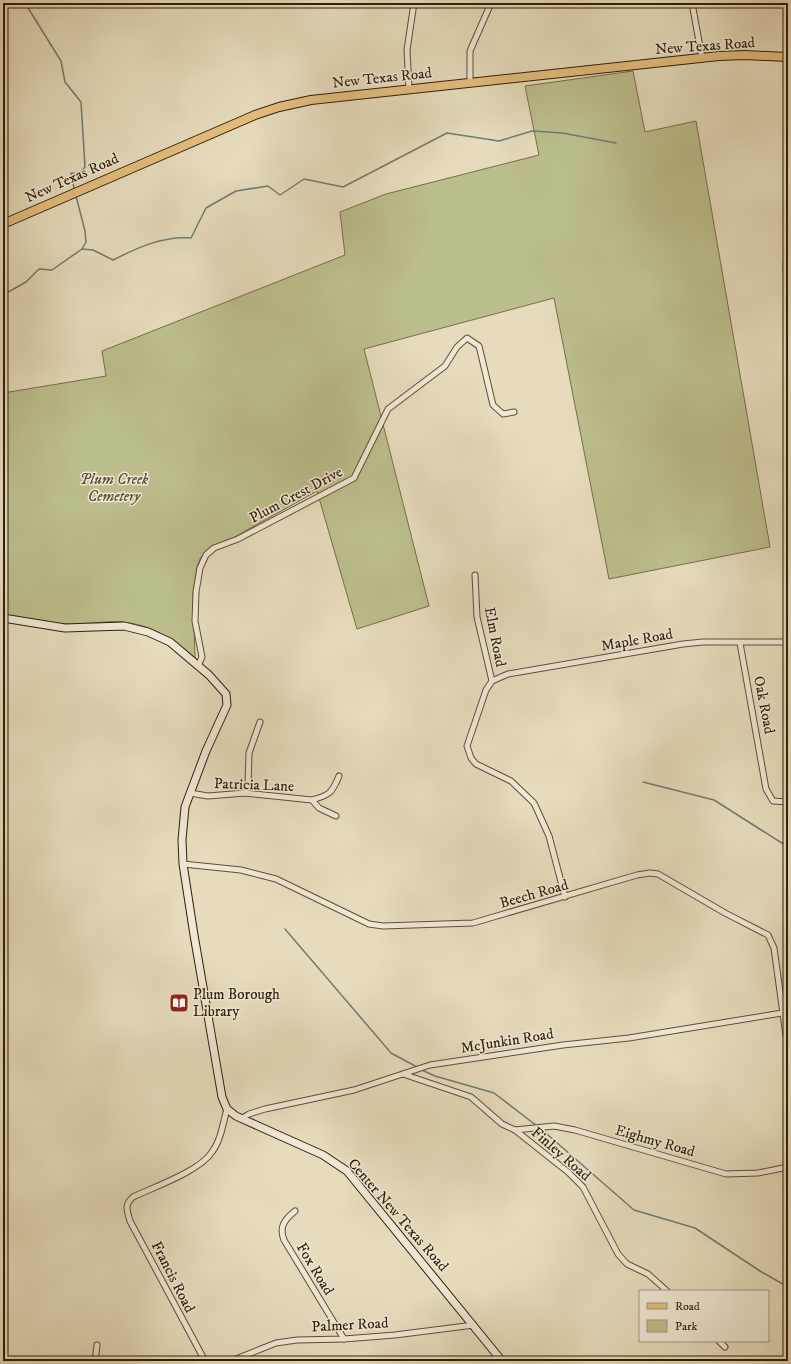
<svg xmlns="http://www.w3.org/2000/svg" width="791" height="1364" viewBox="0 0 791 1364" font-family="'IM FELL DW Pica',serif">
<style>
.green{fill:#bcbe8d;stroke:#766e4b}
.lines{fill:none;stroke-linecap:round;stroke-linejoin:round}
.stream{stroke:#6e7c71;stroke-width:1.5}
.street-casing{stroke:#5e4e36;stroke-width:7}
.secondary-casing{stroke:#301e09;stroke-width:9}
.primary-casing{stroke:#301e09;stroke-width:10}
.street{stroke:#efe8d4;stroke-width:5}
.secondary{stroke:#efe8d4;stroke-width:7}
.primary{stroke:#e3be7e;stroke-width:8}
.labels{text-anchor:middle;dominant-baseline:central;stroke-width:3;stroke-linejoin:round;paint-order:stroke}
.street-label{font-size:15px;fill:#301e09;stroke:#efe8d4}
.park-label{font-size:15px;font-style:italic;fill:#5a4e31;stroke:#efe8d4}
.poi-label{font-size:15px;fill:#301e09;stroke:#efe8d4;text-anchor:start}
</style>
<rect width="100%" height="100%" fill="#e6dcbd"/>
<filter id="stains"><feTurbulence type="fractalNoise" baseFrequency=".005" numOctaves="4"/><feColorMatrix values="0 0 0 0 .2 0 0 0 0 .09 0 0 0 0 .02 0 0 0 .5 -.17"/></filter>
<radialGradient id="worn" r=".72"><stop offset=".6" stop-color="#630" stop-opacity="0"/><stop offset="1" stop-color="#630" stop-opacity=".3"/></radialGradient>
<path class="green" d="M633 71 645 132 696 121 770 547 609 579 554 298 364 349 429 606 357 629 317 491 231 539 207 550 200 559 197 567 193 593 195 658C167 634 142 619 104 622 91 623 79 624 67 624 46 624 24 618 3 615V393L106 376 102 351 345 255 340 212 386 194 539 155 525 86Z"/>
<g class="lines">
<g class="stream">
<path d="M25 3 61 61 65 82 81 102 85 167 79 174 71 173 74 188"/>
<path d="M82 249 93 250 113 260C139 247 162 236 191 238L206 208 236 191 268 186 280 195 304 179 343 187 447 133 499 141 532 131 562 133 616 143"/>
<path d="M3 295 26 282 39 269 52 270 82 249 86 242 85 231 76 196"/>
<path d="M643 782 714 800 788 847"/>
<path d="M285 929 391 1053 417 1067"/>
<path d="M422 1070 435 1076 494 1093 537 1126"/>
<path d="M540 1128 634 1210 695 1228 760 1271 788 1287"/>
</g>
<g class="street-casing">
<g id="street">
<path d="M692 3 702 58"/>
<path d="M277 4 279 3"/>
<path d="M470 83V51L491 3"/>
<path d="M409 89 407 50 414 3"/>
<path d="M788 252 786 264 788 321"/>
<path d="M475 575 477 617 492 681"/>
<path d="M740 643 766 789 773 801 788 802"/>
<path d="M198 666 202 657 195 621 196 592 200 568 206 555 214 548 238 539 354 478 388 409 445 366 457 347 467 338 479 346 493 405 503 414 514 412"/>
<path d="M190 793 208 796 245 793 312 800 319 808 336 816"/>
<path d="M245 793 248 785 249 753 260 722"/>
<path d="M312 800C330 795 332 793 339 776"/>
<path d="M183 864 241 870 276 879 369 924 383 926 473 923 637 875 650 873 658 874 725 913 768 935 774 948 788 1050"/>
<path d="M565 897 549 836 534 803 511 781 476 764 471 758 467 746 486 690 492 681 508 674 683 644 703 642H788"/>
<path d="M403 1074 471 1097 502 1124 515 1130 568 1172 583 1187 618 1254 627 1264 648 1274 667 1291"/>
<path d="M241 1119 249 1114 265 1109 354 1090 430 1065 563 1045 629 1038 782 1013"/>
<path d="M515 1130 554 1126 575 1130 726 1174 758 1173 788 1167"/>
<path d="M295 1211C284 1220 279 1227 284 1240L344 1339"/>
<path d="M719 1341 725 1347"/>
<path d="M95 1361 97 1345"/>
<path d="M205 1361 130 1221C127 1210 124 1205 133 1197 154 1187 200 1171 212 1152 221 1140 223 1123 227 1109"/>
<path d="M231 1361 276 1343 297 1340 344 1339 395 1335 474 1325"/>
</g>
</g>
<g class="secondary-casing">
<path id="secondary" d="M3 618 65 628 124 626 148 632 170 642 209 675 226 694 227 705 206 751 185 807 182 840 183 864 194 935 222 1097 227 1109 236 1116 323 1155 347 1171 502 1361"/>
</g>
<g class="primary-casing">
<path id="primary" d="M3 224 255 115 279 107 311 100 719 56 745 55 788 57"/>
</g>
<use href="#street" class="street"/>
<use href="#secondary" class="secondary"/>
<use href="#primary" class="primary"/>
</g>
<defs>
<g id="library-square" transform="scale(1)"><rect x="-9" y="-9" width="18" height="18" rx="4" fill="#8f2418" stroke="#efe8d4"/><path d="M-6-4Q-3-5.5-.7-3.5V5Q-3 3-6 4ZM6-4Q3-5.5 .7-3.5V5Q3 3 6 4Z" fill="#fff"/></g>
</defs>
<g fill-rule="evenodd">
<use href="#library-square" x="179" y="1003"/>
</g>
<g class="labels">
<g class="street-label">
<text transform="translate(705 46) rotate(-4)">New Texas Road</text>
<text transform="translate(382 78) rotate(-6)">New Texas Road</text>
<text transform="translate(72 178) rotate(-24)">New Texas Road</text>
<text transform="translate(296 495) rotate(-28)">Plum Crest Drive</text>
<text transform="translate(495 637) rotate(79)">Elm Road</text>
<text transform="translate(637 640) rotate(-10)">Maple Road</text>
<text transform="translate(764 705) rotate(79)">Oak Road</text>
<text transform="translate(254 785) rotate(2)">Patricia Lane</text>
<text transform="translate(534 894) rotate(-16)">Beech Road</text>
<text transform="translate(507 1041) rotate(-9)">McJunkin Road</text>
<text transform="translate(655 1141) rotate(16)">Eighmy Road</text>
<text transform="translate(561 1154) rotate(41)">Finley Road</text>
<text transform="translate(398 1215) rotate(49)">Center New Texas Road</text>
<text transform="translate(315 1269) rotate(59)">Fox Road</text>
<text transform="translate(173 1277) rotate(63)">Francis Road</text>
<text transform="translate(350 1325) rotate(-3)">Palmer Road</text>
</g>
<g class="park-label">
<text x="114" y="479">Plum Creek<tspan x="114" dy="17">Cemetery</tspan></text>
</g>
<g class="poi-label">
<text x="193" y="994">Plum Borough<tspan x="193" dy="17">Library</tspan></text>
</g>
</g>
<rect width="791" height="1364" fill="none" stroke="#e6dcbd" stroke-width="16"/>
<rect x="4" y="4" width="783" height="1356" fill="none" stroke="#301e09" stroke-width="2"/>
<rect x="8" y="8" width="775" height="1348" fill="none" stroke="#301e09"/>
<rect x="639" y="1290" width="130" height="52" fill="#efe8d4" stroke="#a39783"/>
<rect x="647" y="1303" width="20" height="6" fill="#e3be7e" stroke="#a39783"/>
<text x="675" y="1310" font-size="12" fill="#301e09">Road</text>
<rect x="647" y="1320" width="20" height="12" fill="#bcbe8d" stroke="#a39783"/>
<text x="675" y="1330" font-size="12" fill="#301e09">Park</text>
<rect width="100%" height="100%" filter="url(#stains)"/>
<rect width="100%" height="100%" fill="url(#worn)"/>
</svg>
